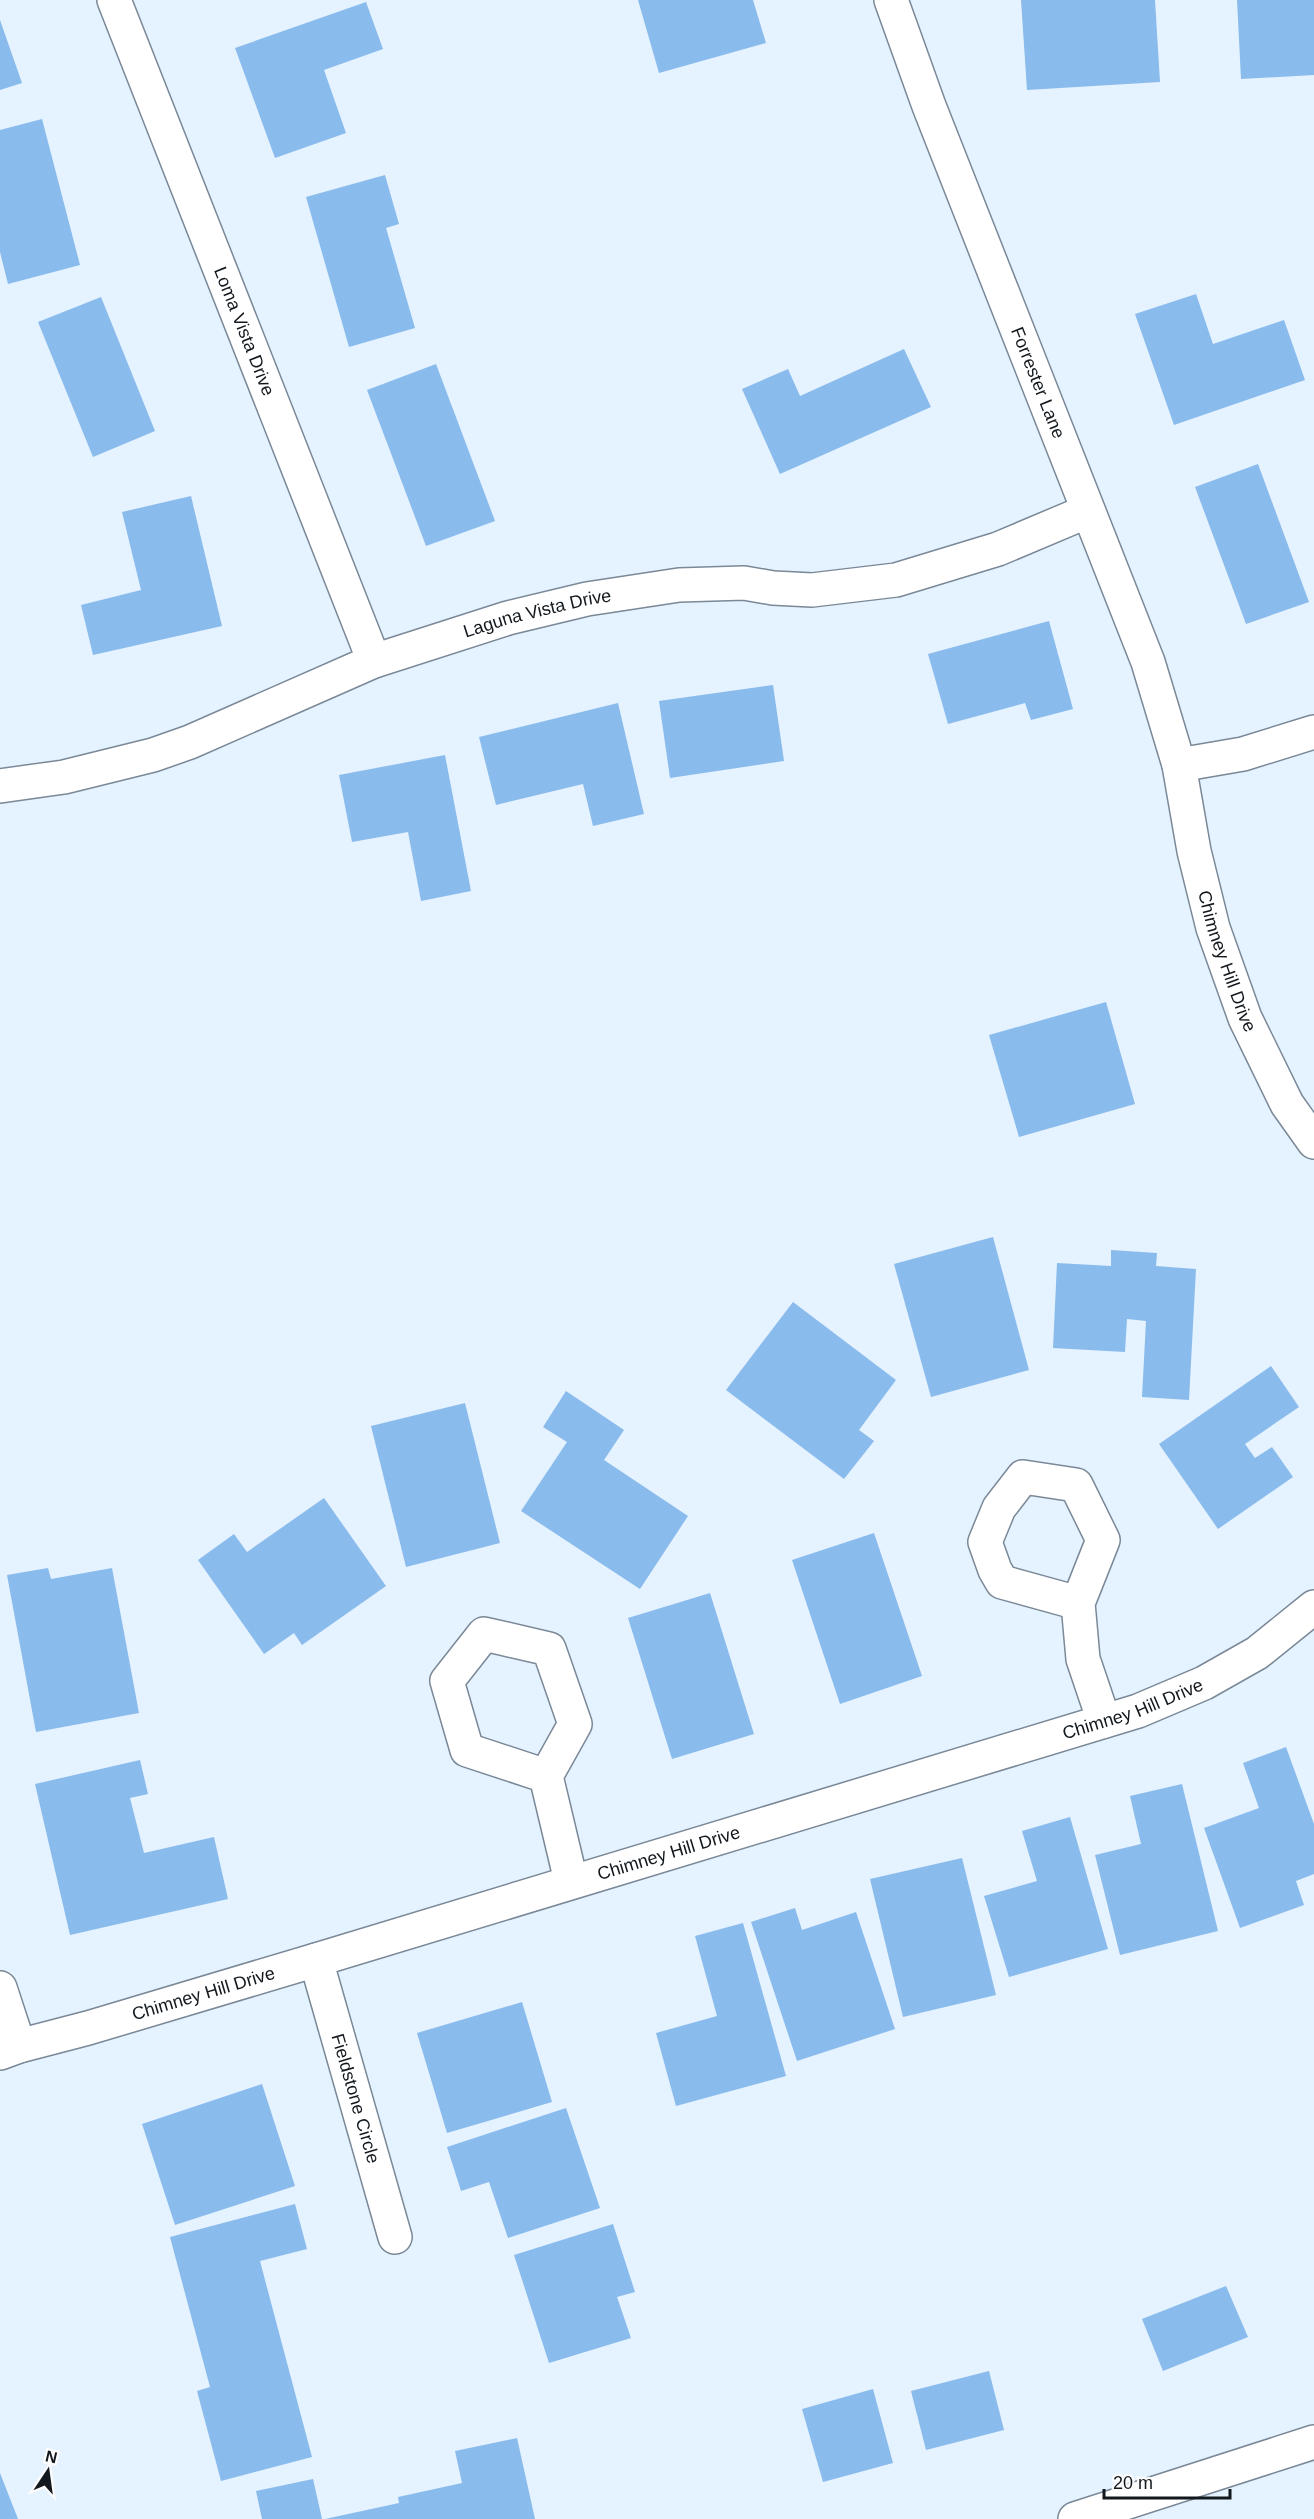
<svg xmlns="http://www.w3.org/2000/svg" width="1314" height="2519" viewBox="0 0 1314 2519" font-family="Helvetica,sans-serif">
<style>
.building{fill:#8abbed}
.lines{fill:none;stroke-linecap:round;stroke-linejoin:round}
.minor-casing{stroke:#7a8897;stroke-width:36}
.minor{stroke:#fff;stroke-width:33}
.labels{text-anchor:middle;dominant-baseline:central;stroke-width:4.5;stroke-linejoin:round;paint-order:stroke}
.street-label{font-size:18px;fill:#12181d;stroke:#fdfdfd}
</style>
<rect width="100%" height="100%" fill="#e5f2ff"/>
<g class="building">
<path d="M638 0H753L766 43 659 73Z"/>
<path d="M1021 0H1155L1160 82 1027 90Z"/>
<path d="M1237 0H1314V75L1241 79Z"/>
<path d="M366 2 383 49 324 70 346 133 275 158 235 48Z"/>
<path d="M0 20 22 83 0 90Z"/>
<path d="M42 119 80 265 8 284 0 252V130Z"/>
<path d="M385 175 399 224 386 228 415 328 349 347 306 197Z"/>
<path d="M1196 294 1213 344 1284 320 1305 380 1174 425 1135 314Z"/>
<path d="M101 297 155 431 93 457 38 322Z"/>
<path d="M904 349 931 407 780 474 742 389 788 369 800 396Z"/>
<path d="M436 364 495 521 426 546 367 390Z"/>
<path d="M1258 464 1309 602 1246 624 1195 487Z"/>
<path d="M191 496 222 626 93 655 81 605 141 590 122 512Z"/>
<path d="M1049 621 1073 709 1031 720 1025 703 948 724 928 654Z"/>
<path d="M773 685 784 761 670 778 659 701Z"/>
<path d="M618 703 644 814 593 826 583 784 496 805 479 737Z"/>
<path d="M445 755 471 891 421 901 408 832 352 842 339 775Z"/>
<path d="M1106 1002 1135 1104 1019 1137 989 1035Z"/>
<path d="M993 1237 1029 1370 931 1397 894 1264Z"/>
<path d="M1111 1250 1157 1253 1156 1266 1196 1269 1189 1400 1142 1397 1146 1321 1127 1319 1125 1352 1053 1348 1057 1263 1111 1266Z"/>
<path d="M793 1302 896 1380 859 1430 874 1441 844 1479 726 1390Z"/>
<path d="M1271 1366 1299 1407 1245 1444 1255 1458 1272 1447 1293 1477 1218 1529 1159 1444Z"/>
<path d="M566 1391 624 1430 604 1460 688 1516 640 1589 521 1511 567 1442 543 1427Z"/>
<path d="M465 1403 500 1543 406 1567 371 1426Z"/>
<path d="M324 1498 386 1586 302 1645 294 1633 264 1654 198 1560 234 1534 247 1552Z"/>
<path d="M874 1533 922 1676 840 1704 792 1560Z"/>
<path d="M48 1568 51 1579 112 1568 139 1713 36 1732 7 1575Z"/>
<path d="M710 1593 754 1734 672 1759 628 1618Z"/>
<path d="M1286 1747 1314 1824V1874L1296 1881 1304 1905 1240 1928 1204 1828 1259 1808 1243 1763Z"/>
<path d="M140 1760 148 1794 130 1798 144 1853 214 1837 228 1899 70 1935 35 1784Z"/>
<path d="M1182 1784 1218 1931 1120 1955 1095 1855 1141 1844 1130 1796Z"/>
<path d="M1070 1817 1108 1949 1009 1977 984 1896 1037 1881 1022 1831Z"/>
<path d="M962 1858 996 1995 903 2017 870 1879Z"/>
<path d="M795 1908 802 1930 856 1912 895 2029 797 2061 751 1922Z"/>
<path d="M743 1923 786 2076 676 2106 656 2033 717 2016 695 1936Z"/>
<path d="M522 2002 552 2102 447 2133 417 2033Z"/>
<path d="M262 2084 295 2186 175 2225 142 2124Z"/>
<path d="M566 2108 600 2208 508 2238 489 2182 461 2191 447 2147Z"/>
<path d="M295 2204 307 2249 260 2261 312 2457 221 2481 197 2391 210 2387 170 2237Z"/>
<path d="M613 2224 635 2292 617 2297 631 2338 549 2363 514 2255Z"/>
<path d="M1226 2286 1248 2337 1163 2371 1142 2319Z"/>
<path d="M989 2371 1004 2430 926 2450 911 2391Z"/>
<path d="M873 2389 893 2463 823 2482 802 2409Z"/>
<path d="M517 2438 535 2519H325L399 2503 398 2497 462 2483 455 2451Z"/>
<path d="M0 2473 18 2519H0Z"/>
<path d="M313 2479 322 2519H262L256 2491Z"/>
</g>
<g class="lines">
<g class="minor-casing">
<g id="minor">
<path id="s1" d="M114 0 374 661"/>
<path id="s2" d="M891 0 929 106 1148 662 1179 765 1194 851 1213 928 1245 1018 1287 1104 1314 1142"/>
<path d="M1179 765 1243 754 1314 732"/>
<path id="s3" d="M0 786 64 777 153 755 190 742 374 661 508 618 587 599 679 585 744 583 773 588 812 590 896 580 998 549 1088 511"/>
<path d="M1078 1603 1002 1582 995 1570 985 1542 999 1508 1023 1477 1076 1485 1103 1540 1078 1603 1083 1659 1104 1721"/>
<path d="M546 1776 467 1750 447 1681 484 1634 549 1649 575 1724 546 1776 571 1881"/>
<path id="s4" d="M316 1960 395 2237"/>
<path d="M0 1988 19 2046"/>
<path id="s5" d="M0 2053 19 2046 88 2028 316 1960 1138 1711 1204 1683 1257 1653 1314 1607"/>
<path d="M1075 2519 1314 2442"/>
</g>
</g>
<use href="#minor" class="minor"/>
</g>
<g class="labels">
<g class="street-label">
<text stroke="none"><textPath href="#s1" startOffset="356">Loma Vista Drive</textPath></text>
<text stroke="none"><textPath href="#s2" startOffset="410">Forrester Lane</textPath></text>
<text stroke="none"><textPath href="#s3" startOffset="567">Laguna Vista Drive</textPath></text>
<text stroke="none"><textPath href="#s2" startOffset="1020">Chimney Hill Drive</textPath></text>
<text stroke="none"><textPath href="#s5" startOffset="1184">Chimney Hill Drive</textPath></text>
<text stroke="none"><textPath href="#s5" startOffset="698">Chimney Hill Drive</textPath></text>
<text stroke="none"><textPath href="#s5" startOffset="212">Chimney Hill Drive</textPath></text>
<text stroke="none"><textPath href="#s4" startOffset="144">Fieldstone Circle</textPath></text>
</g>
</g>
<g transform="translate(48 2471) rotate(13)" stroke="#fdfdfd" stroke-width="4.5" paint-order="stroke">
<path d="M0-4.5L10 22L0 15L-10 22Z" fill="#12181d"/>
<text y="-9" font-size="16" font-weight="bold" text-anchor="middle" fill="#12181d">N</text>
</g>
<path d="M1104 2489v9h126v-9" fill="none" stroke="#12181d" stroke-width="3"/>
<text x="1113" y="2489" font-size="18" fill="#12181d" stroke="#fdfdfd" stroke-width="4.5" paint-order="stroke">20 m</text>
</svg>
